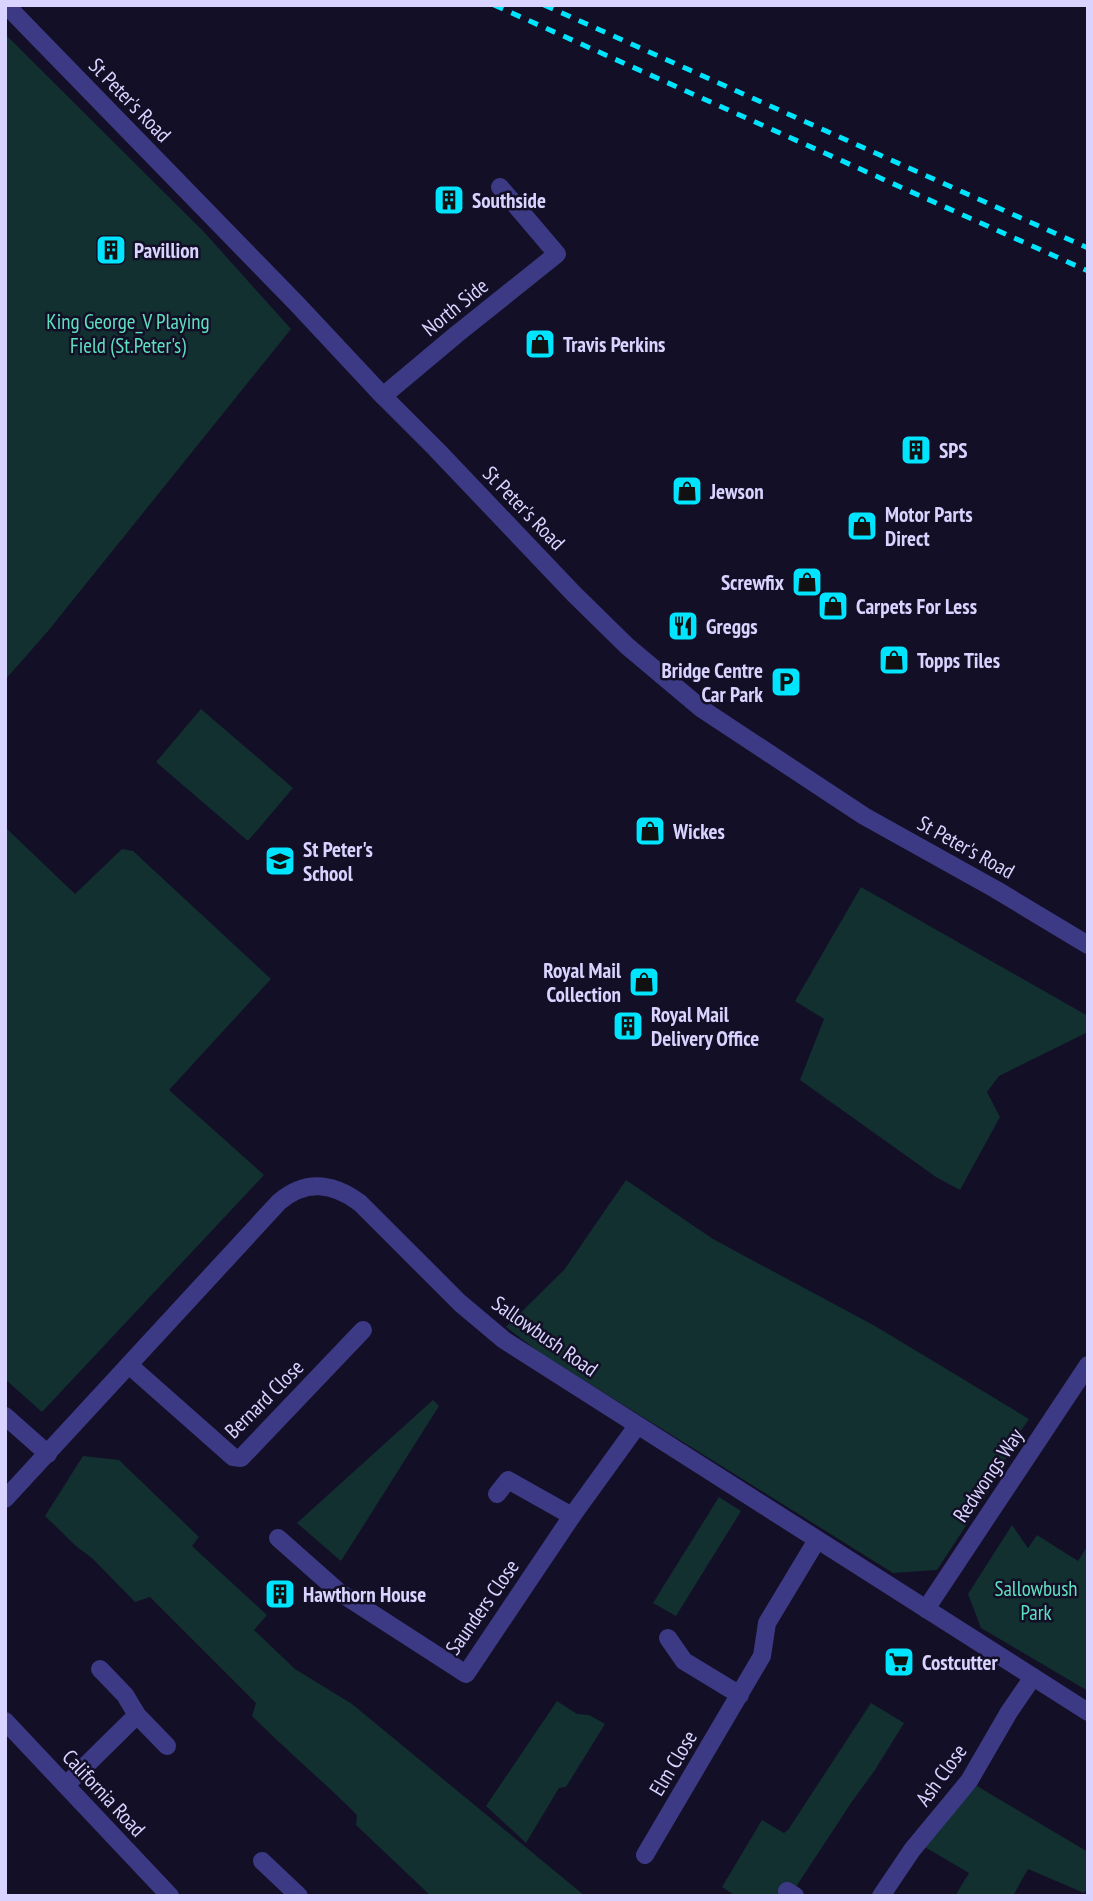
<svg xmlns="http://www.w3.org/2000/svg" width="1093" height="1901" viewBox="0 0 1093 1901" font-family="'PT Sans Narrow',sans-serif">
<style>
.green{fill:#12302f}
.lines{fill:none;stroke-linecap:round;stroke-linejoin:round}
.minor{stroke:#3d3a85;stroke-width:18}
.tertiary{stroke:#3d3a85;stroke-width:18}
.rail{stroke:#00e5ff;stroke-width:5;stroke-dasharray:10 9;stroke-linecap:butt}
.labels{text-anchor:middle;dominant-baseline:central;stroke-width:5;stroke-linejoin:round;paint-order:stroke}
.street-label{font-size:21px;fill:#d9d4ff;stroke:#130f26}
.poi-label{font-size:21px;font-weight:bold;fill:#d9d4ff;stroke:#130f26;text-anchor:start}
.park-label{font-size:21px;fill:#5fe0c0;stroke:#130f26}
</style>
<rect width="100%" height="100%" fill="#130f26"/>
<g class="green">
<path d="M5 34 204 232 291 329 48 631 5 680Z"/>
<path d="M201 709 293 788 248 841 156 762Z"/>
<path d="M5 827 75 894 122 849 133 851 271 979 169 1090 264 1175 42 1412 5 1379Z"/>
<path d="M861 887 1088 1016V1032L999 1076 987 1092 1000 1117 960 1190 936 1177 800 1080 824 1019 795 1001Z"/>
<path d="M626 1180 713 1239 875 1326 1029 1419 1008 1450 1003 1469 937 1570 893 1573 540 1353 506 1327 564 1270Z"/>
<path d="M433 1400 439 1406 341 1561 297 1523Z"/>
<path d="M83 1456 119 1460 199 1537 192 1546 267 1615 254 1630 295 1669 352 1704 585 1896H431L356 1825 357 1815C323 1781 286 1750 252 1716L256 1703 150 1597 135 1602 92 1558 77 1547 45 1516Z"/>
<path d="M719 1497 741 1511 676 1616 653 1603Z"/>
<path d="M1012 1525 1028 1548 1037 1535 1078 1561 1088 1545V1691L981 1628 968 1594Z"/>
<path d="M557 1701 577 1714 589 1715 605 1724 566 1787 559 1788 526 1843 486 1806Z"/>
<path d="M871 1703 904 1723 875 1770 851 1803 790 1896H736L722 1887 762 1820 784 1833 788 1830Z"/>
<path d="M977 1786 1088 1852V1888L1084 1893 1028 1869 1013 1896H955L969 1873 923 1846Z"/>
</g>
<g class="lines">
<g class="minor">
<path d="M383 396 457 334 557 254 500 187"/>
<path d="M129 1365 233 1457 241 1458 363 1330"/>
<path d="M497 1494 508 1480 572 1516"/>
<path d="M278 1538 339 1592 466 1674 572 1516 637 1426"/>
<path d="M668 1638 684 1661 740 1695"/>
<path d="M100 1669 125 1695 137 1715 167 1746"/>
<path d="M66 1785 137 1715"/>
<path d="M645 1855 762 1656 767 1623 817 1540"/>
<path d="M262 1861 299 1896"/>
<path d="M787 1891 795 1896"/>
<path d="M881 1896 912 1850 969 1781 1009 1712 1033 1677"/>
</g>
<g class="tertiary">
<path d="M6 5 297 304 383 396 436 449 574 594 627 646 702 709 864 816 995 889 1088 945"/>
<path d="M5 1416 48 1454"/>
<path d="M5 1499 279 1202C306 1179 333 1183 360 1203L460 1303 504 1340 1088 1712"/>
<path d="M926 1609 1088 1365"/>
<path d="M5 1721 170 1896"/>
</g>
<g class="rail">
<path d="M494 5 1088 271"/>
<path d="M544 5 1088 248"/>
</g>
</g>
<defs>
<g id="building-square" transform="scale(1.575)"><rect x="-9" y="-9" width="18" height="18" rx="4" fill="#00e5ff" stroke="#130f26"/><path d="M-4-6H4V6H1V3H-1V6H-4ZM-2.5-4.3h1.7v1.8h-1.7ZM.8-4.3h1.7v1.8H.8ZM-2.5-1h1.7V.8h-1.7ZM.8-1h1.7V.8H.8Z" fill="#111"/></g>
<g id="shop-square" transform="scale(1.575)"><rect x="-9" y="-9" width="18" height="18" rx="4" fill="#00e5ff" stroke="#130f26"/><path d="M-5-2.5h2.3a2.7 3.5 0 0 1 5.4 0H5L5.5 6h-11ZM-1.5-2.5h3a1.5 2.3 0 0 0-3 0Z" fill="#111"/></g>
<g id="restaurant-square" transform="scale(1.575)"><rect x="-9" y="-9" width="18" height="18" rx="4" fill="#00e5ff" stroke="#130f26"/><path d="M-5-6h1v4h1v-4h1v4h1v-4h1v5L-1.5 .5V6h-2V.5L-5-1ZM5-6V6H3V1.5H1.5Q1.5-4 5-6Z" fill="#111"/></g>
<g id="parking-square" transform="scale(1.575)"><rect x="-9" y="-9" width="18" height="18" rx="4" fill="#00e5ff" stroke="#130f26"/><path d="M-3.5-5.5H1a3.5 3.5 0 0 1 0 7H-1V5.5H-3.5ZM-1-3.4V-.6H.8a1.4 1.4 0 0 0 0-2.8Z" fill="#111"/></g>
<g id="school-square" transform="scale(1.575)"><rect x="-9" y="-9" width="18" height="18" rx="4" fill="#00e5ff" stroke="#130f26"/><path d="M0-5L7-2L0 1L-7-2ZM-4 1L0 2.5L4 1V4Q0 6-4 4Z" fill="#111"/></g>
<g id="supermarket-square" transform="scale(1.575)"><rect x="-9" y="-9" width="18" height="18" rx="4" fill="#00e5ff" stroke="#130f26"/><path d="M-6-5.5h2.5l.6 2H6L4.5 2H-2.5L-4.4-4H-6ZM-1.5 3.2a1.3 1.3 0 1 0 .1 0ZM3 3.2a1.3 1.3 0 1 0 .1 0Z" fill="#111"/></g>
</defs>
<g fill-rule="evenodd">
<use href="#building-square" x="449" y="200"/>
<use href="#building-square" x="111" y="250"/>
<use href="#shop-square" x="540" y="344"/>
<use href="#building-square" x="916" y="450"/>
<use href="#shop-square" x="687" y="491"/>
<use href="#shop-square" x="862" y="526"/>
<use href="#shop-square" x="807" y="582"/>
<use href="#shop-square" x="833" y="606"/>
<use href="#restaurant-square" x="683" y="626"/>
<use href="#shop-square" x="894" y="660"/>
<use href="#parking-square" x="786" y="682"/>
<use href="#shop-square" x="650" y="831"/>
<use href="#school-square" x="280" y="861"/>
<use href="#shop-square" x="644" y="982"/>
<use href="#building-square" x="628" y="1026"/>
<use href="#building-square" x="280" y="1594"/>
<use href="#supermarket-square" x="899" y="1662"/>
</g>
<g class="labels">
<g class="street-label">
<text transform="translate(130 100) rotate(46)">St Peter's Road</text>
<text transform="translate(455 307) rotate(-39)">North Side</text>
<text transform="translate(524 508) rotate(46)">St Peter's Road</text>
<text transform="translate(966 847) rotate(29)">St Peter's Road</text>
<text transform="translate(545 1336) rotate(35)">Sallowbush Road</text>
<text transform="translate(264 1399) rotate(-45)">Bernard Close</text>
<text transform="translate(988 1475) rotate(-56)">Redwongs Way</text>
<text transform="translate(482 1607) rotate(-55)">Saunders Close</text>
<text transform="translate(673 1763) rotate(-59)">Elm Close</text>
<text transform="translate(941 1775) rotate(-54)">Ash Close</text>
<text transform="translate(104 1793) rotate(47)">California Road</text>
</g>
<g class="poi-label">
<text x="472" y="200">Southside</text>
<text x="134" y="250">Pavillion</text>
<text x="563" y="344">Travis Perkins</text>
<text x="939" y="450">SPS</text>
<text x="710" y="491">Jewson</text>
<text x="885" y="514">Motor Parts<tspan x="885" dy="24">Direct</tspan></text>
<text x="784" y="582" text-anchor="end">Screwfix</text>
<text x="856" y="606">Carpets For Less</text>
<text x="706" y="626">Greggs</text>
<text x="917" y="660">Topps Tiles</text>
<text x="763" y="670" text-anchor="end">Bridge Centre<tspan x="763" dy="24">Car Park</tspan></text>
<text x="673" y="831">Wickes</text>
<text x="303" y="849">St Peter's<tspan x="303" dy="24">School</tspan></text>
<text x="621" y="970" text-anchor="end">Royal Mail<tspan x="621" dy="24">Collection</tspan></text>
<text x="651" y="1014">Royal Mail<tspan x="651" dy="24">Delivery Office</tspan></text>
<text x="303" y="1594">Hawthorn House</text>
<text x="922" y="1662">Costcutter</text>
</g>
<g class="park-label">
<text x="128" y="321">King George_V Playing<tspan x="128" dy="24">Field (St.Peter's)</tspan></text>
<text x="1036" y="1588">Sallowbush<tspan x="1036" dy="24">Park</tspan></text>
</g>
</g>
<rect width="1093" height="1901" fill="none" stroke="#d9d4ff" stroke-width="14"/>
</svg>
